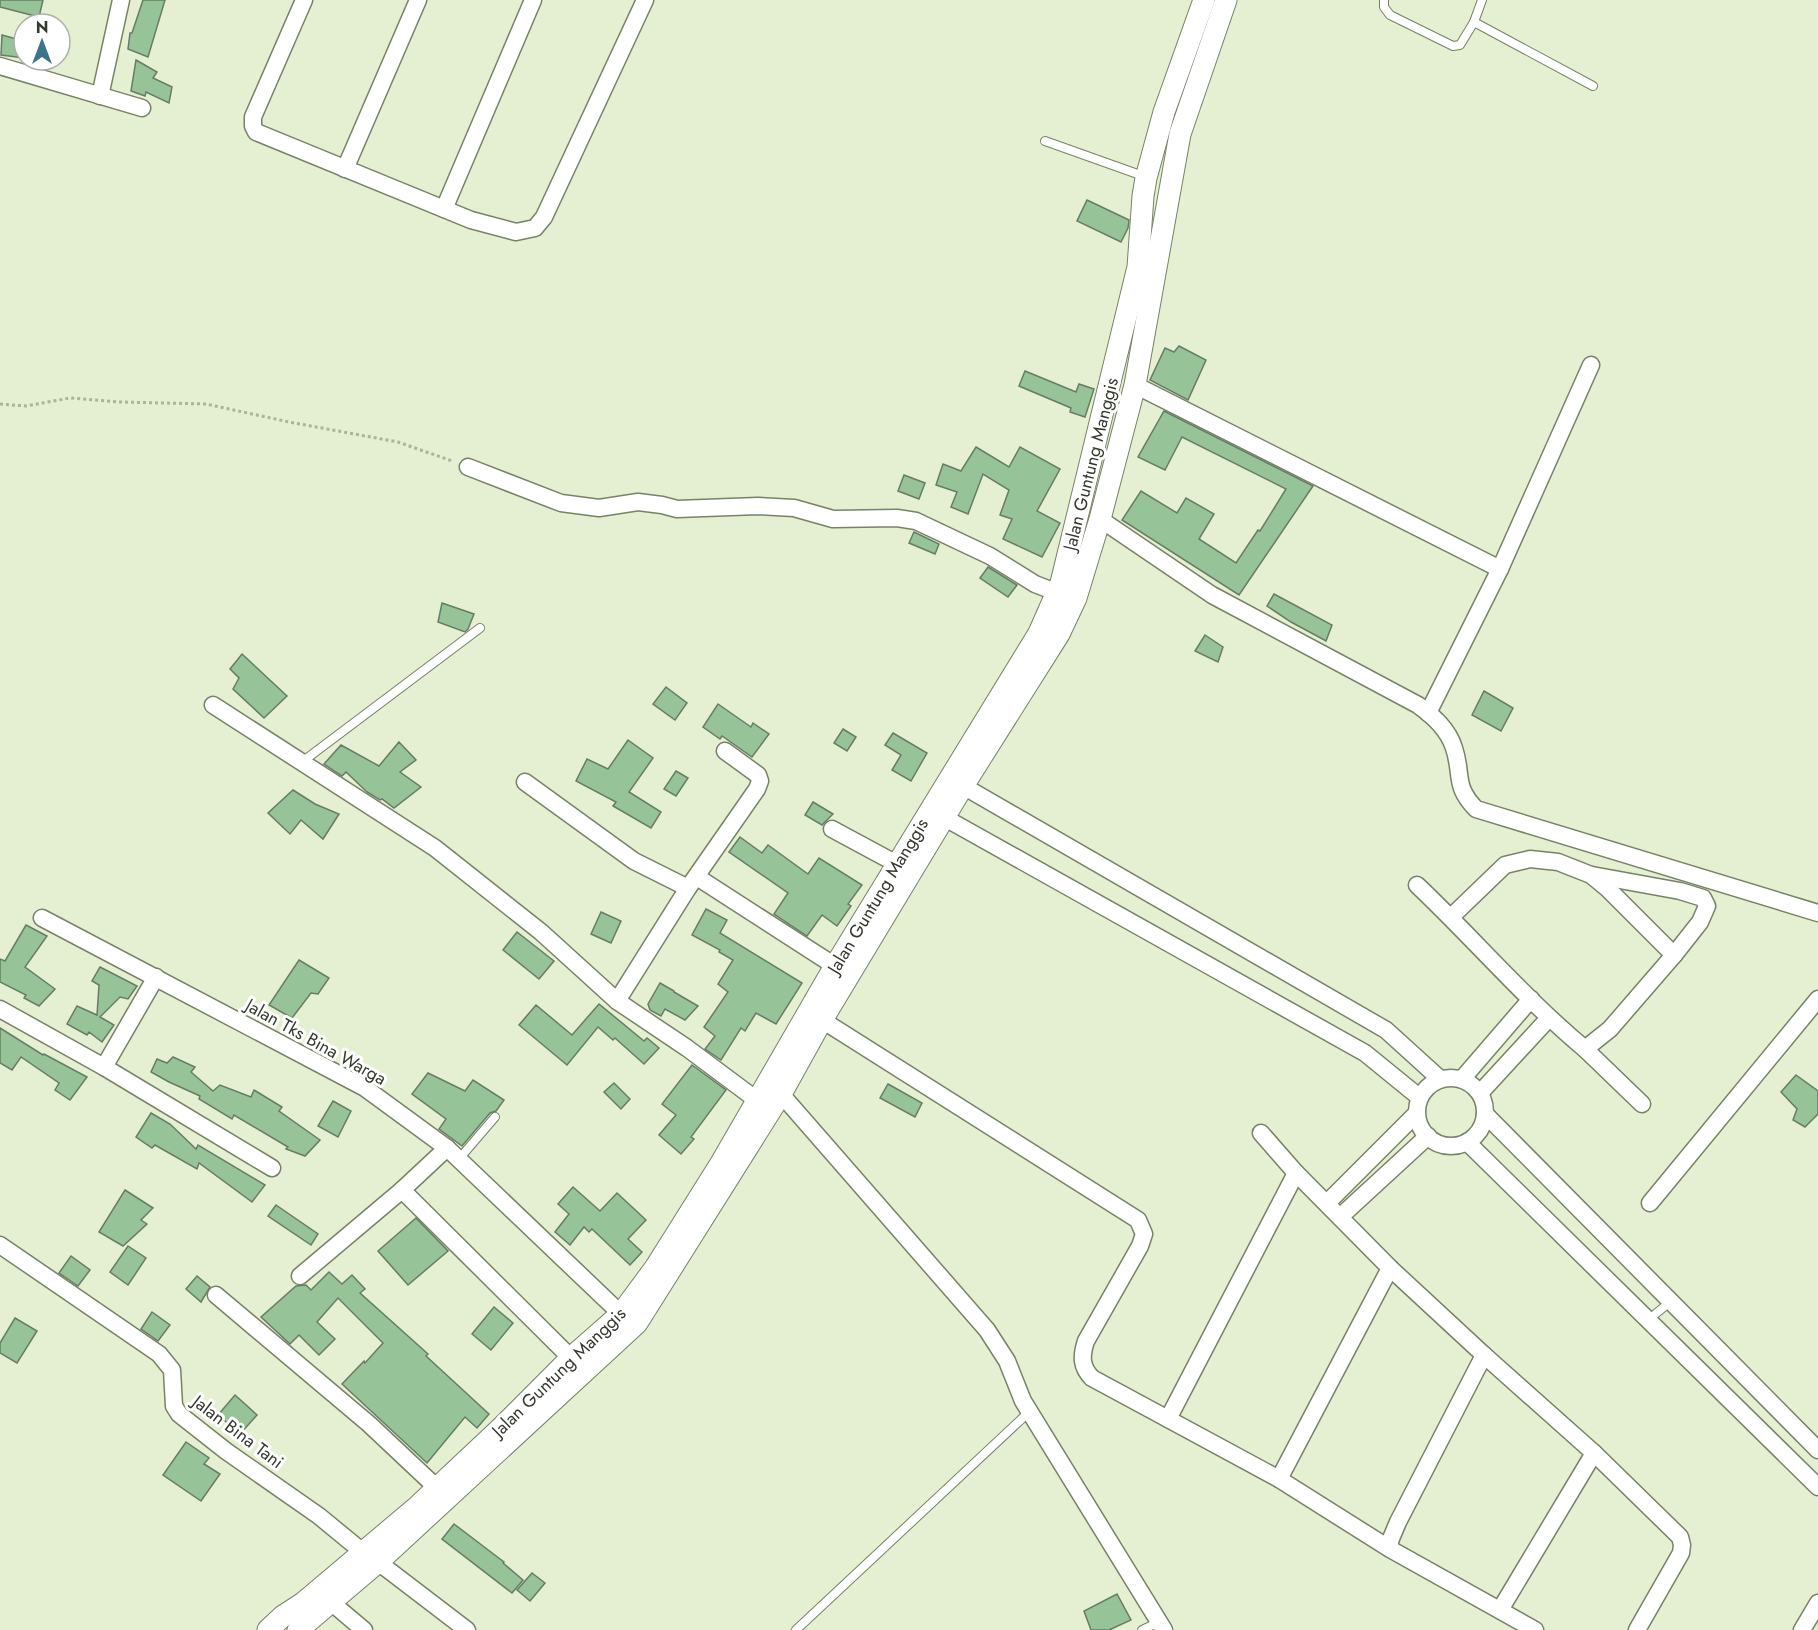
<svg xmlns="http://www.w3.org/2000/svg" width="1818" height="1630" viewBox="0 0 1818 1630" font-family="Jost,sans-serif">
<style>
.building{fill:#97c398;stroke:#667c66;stroke-width:1.5}
.lines{fill:none;stroke-linecap:round;stroke-linejoin:round}
.service-casing{stroke:#778266;stroke-width:10}
.minor-casing{stroke:#778266;stroke-width:19}
.tertiary-casing{stroke:#778266;stroke-width:23}
.path{stroke:#aab39b;stroke-width:3;stroke-dasharray:3 3;stroke-linecap:butt}
.service{stroke:#fff;stroke-width:8}
.minor{stroke:#fff;stroke-width:16}
.tertiary{stroke:#fff;stroke-width:21}
.labels{text-anchor:middle;dominant-baseline:central;stroke-width:6;stroke-linejoin:round;paint-order:stroke}
.street-label{font-size:18px;fill:#34392d;stroke:#fff}
</style>
<rect width="100%" height="100%" fill="#e4f0d1"/>
<g class="building">
<path d="M0 0H43L39 17 0 7Z"/>
<path d="M143 0H165L148 57 128 49 130 33H132Z"/>
<path d="M2 35 24 41V58L1 55Z"/>
<path d="M136 60 157 72 153 78 172 87 169 103 146 92 145 96 131 91Z"/>
<path d="M1087 200 1129 220 1128 228 1121 242 1077 221Z"/>
<path d="M1179 346 1206 360 1188 400 1150 380 1165 348 1174 352Z"/>
<path d="M1025 371 1076 392 1079 384 1094 389 1085 417 1070 412 1071 408 1019 386Z"/>
<path d="M1164 411 1313 486 1239 595 1122 520 1141 491 1177 513 1186 498 1214 514 1199 539 1236 563 1258 530 1260 531 1286 489 1182 437 1165 470 1138 457Z"/>
<path d="M976 447 1009 467 1020 447 1060 469 1037 511 1060 523 1042 557 1003 539 1012 519 1000 515 1009 490 983 474 968 514 951 507 957 492 936 485 943 464 961 471Z"/>
<path d="M904 475 925 483 919 499 898 491Z"/>
<path d="M914 532 939 544 935 554 909 543Z"/>
<path d="M988 567 1017 585 1008 597 980 578Z"/>
<path d="M1274 594 1332 625 1326 641 1291 622 1267 606Z"/>
<path d="M442 603 474 614 468 629 465 632 438 622Z"/>
<path d="M1205 635 1223 647 1218 662 1195 651Z"/>
<path d="M242 654 287 696 264 718 233 689 239 678 230 669Z"/>
<path d="M666 687 687 703 675 720 653 704Z"/>
<path d="M1484 691 1513 708 1501 731 1472 715Z"/>
<path d="M718 704 751 727 753 723 769 734 752 757 722 736 720 739 703 727Z"/>
<path d="M843 729 856 737 847 751 834 743Z"/>
<path d="M893 733 927 753 911 781 892 770 901 755 885 745Z"/>
<path d="M628 740 653 758 629 792 661 812 651 828 613 806 616 802 576 781 587 759 608 769Z"/>
<path d="M399 742 416 760 400 772 421 787 394 808 382 799 380 800 367 792 346 772 342 776 324 764 341 745 379 766Z"/>
<path d="M676 771 688 778 676 796 664 789Z"/>
<path d="M293 790 315 804 339 814 323 839 301 820 290 834 268 813Z"/>
<path d="M813 802 833 814 822 825 805 815Z"/>
<path d="M740 837 762 853 768 845 808 874 819 858 862 885 848 904 851 906 837 926 822 915 807 936 774 914 788 893 729 852Z"/>
<path d="M706 909 727 920 720 933 802 983 776 1024 756 1013 745 1031 741 1028 721 1060 705 1049 715 1036 704 1027 728 992 718 984 733 960 719 952 720 950 692 935Z"/>
<path d="M601 912 621 921 611 943 591 934Z"/>
<path d="M26 925 47 936 25 967 55 989 39 1006 24 998 26 995 0 982V959L5 961Z"/>
<path d="M517 932 554 961 539 979 503 950Z"/>
<path d="M299 960 329 978 318 994 311 993 292 1018 269 1005Z"/>
<path d="M100 967 137 986 128 999 120 997 100 1017 114 1025 102 1042 89 1032 87 1035 67 1024 77 1006 97 1015 99 985 92 981Z"/>
<path d="M660 983 674 991V992L698 1006 685 1020 665 1009 661 1016 650 1010 648 1004Z"/>
<path d="M599 1004 644 1041 647 1038 659 1048 644 1064 615 1038 613 1040 598 1027 567 1065 519 1025 536 1005 572 1035Z"/>
<path d="M0 1028 43 1055 44 1054 87 1077 70 1100 55 1090 59 1083 21 1057 12 1070 0 1063Z"/>
<path d="M173 1057 195 1067 191 1072 213 1091 220 1085 251 1097 254 1090 282 1107 279 1111 320 1140 305 1156 286 1149 288 1147 234 1115 232 1119 199 1099 200 1096 169 1082 151 1072 157 1059 167 1063Z"/>
<path d="M692 1065 726 1090 691 1137 694 1139 681 1154 659 1135 676 1115 662 1104Z"/>
<path d="M428 1073 465 1091 473 1080 504 1100 496 1111 490 1113 462 1146 439 1129 446 1119 412 1094Z"/>
<path d="M1796 1075 1818 1091V1114L1805 1127 1793 1120 1797 1109 1781 1092Z"/>
<path d="M614 1083 630 1099 621 1109 604 1092Z"/>
<path d="M888 1084 922 1103 915 1117 880 1098Z"/>
<path d="M333 1101 351 1111 338 1137 318 1126Z"/>
<path d="M151 1113 170 1124 196 1149 198 1145 265 1185 252 1202 199 1163 197 1169 155 1145 152 1148 136 1137Z"/>
<path d="M573 1187 600 1211 617 1193 646 1220 628 1239 642 1252 630 1265 592 1229 589 1232 584 1227 570 1245 555 1232 569 1214 558 1204Z"/>
<path d="M125 1190 153 1208 141 1220 147 1224 123 1246 99 1232Z"/>
<path d="M276 1205 318 1234 311 1245 268 1216Z"/>
<path d="M416 1218 448 1251 408 1285 378 1251Z"/>
<path d="M128 1246 146 1258 128 1285 110 1272Z"/>
<path d="M71 1256 90 1270 78 1286 59 1273Z"/>
<path d="M329 1272 342 1284 352 1275 365 1289 360 1293 428 1354 426 1356 489 1414 477 1428 465 1417 427 1463 342 1384 364 1361 365 1363 383 1343 338 1298 317 1322 335 1339 319 1355 299 1335 290 1344 261 1317 296 1286 306 1285 311 1290Z"/>
<path d="M197 1276 210 1287 201 1302 186 1289Z"/>
<path d="M494 1307 513 1323 491 1350 472 1334Z"/>
<path d="M152 1312 170 1325 158 1341 141 1329Z"/>
<path d="M15 1318 37 1331 17 1363 0 1353V1343Z"/>
<path d="M235 1395 257 1415 240 1434 218 1415Z"/>
<path d="M186 1442 209 1458 204 1464 220 1474 201 1501 163 1475Z"/>
<path d="M454 1524 504 1562 503 1563 523 1580 512 1593 442 1539Z"/>
<path d="M532 1573 545 1583 530 1601 517 1590Z"/>
<path d="M1117 1594 1131 1620 1109 1630H1091L1084 1611Z"/>
</g>
<g class="lines">
<g class="service-casing">
<g id="service">
<path d="M1384 0V7L1390 15 1453 46 1460 45 1474 22 1482 0"/>
<path d="M1474 22 1593 86"/>
<path d="M1045 141 1146 177"/>
<path d="M302 762 480 628"/>
<path d="M459 1159 495 1117"/>
<path d="M1648 1320 1670 1302"/>
<path d="M796 1630 1029 1412"/>
<path d="M1142 1630 1159 1622"/>
</g>
</g>
<g class="minor-casing">
<g id="minor">
<path d="M304 0 253 117V126L256 132 471 220 516 232 535 228 544 217 645 0"/>
<path d="M0 66 142 108"/>
<path d="M100 96 121 0"/>
<path d="M345 169 418 0"/>
<path d="M444 209 533 0"/>
<path d="M1135 385 1500 569"/>
<path d="M468 467 561 503 599 508 638 502 662 505 677 509 758 506 794 508 833 519 897 518 916 521 990 556 1035 584 1058 593"/>
<path d="M1100 519 1212 595 1418 705C1433 716 1448 729 1454 748 1463 775 1453 785 1476 809L1818 913"/>
<path d="M213 705 435 848 541 932 617 1001 687 1048 758 1101"/>
<path d="M1428 713 1500 569 1591 365"/>
<path d="M525 782 634 861 688 888"/>
<path d="M963 786 1386 1030 1440 1079"/>
<path d="M945 818 1365 1053 1419 1097"/>
<path d="M832 829 897 864"/>
<path d="M1592 875 1680 891 1703 898 1707 906 1700 922 1674 955"/>
<path d="M697 877 835 966"/>
<path d="M1417 885C1474 939 1525 999 1585 1049L1610 1029 1674 955 1608 889 1591 875 1558 862 1530 859 1505 865 1451 917"/>
<path d="M42 918 365 1088 447 1148 621 1314"/>
<path d="M617 1001 688 888 757 789 760 781 758 775 725 751"/>
<path d="M0 1009 104 1067 272 1168"/>
<path d="M822 1020 1138 1220 1144 1234 1140 1246 1086 1341C1081 1356 1081 1367 1092 1378L1168 1419"/>
<path d="M1585 1049 1642 1104"/>
<path d="M104 1067 156 977"/>
<circle cx="1451" cy="1112" r="34"/>
<path d="M1462 1079 1531 999"/>
<path d="M1480 1093 1549 1018"/>
<path d="M781 1094 987 1330 1007 1361 1023 1401 1164 1630"/>
<path d="M1485 1114 1818 1450"/>
<path d="M1261 1133 1296 1173"/>
<path d="M1467 1142 1818 1487"/>
<path d="M402 1190 571 1358"/>
<path d="M1327 1203 1416 1114"/>
<path d="M1650 1203 1818 999"/>
<path d="M1341 1216 1428 1136"/>
<path d="M0 1245 159 1354 172 1370 174 1406 179 1414 226 1451 319 1516 364 1553"/>
<path d="M300 1276 402 1190 447 1148"/>
<path d="M216 1295 369 1424 436 1487"/>
<path d="M1484 1355 1594 1453 1680 1537 1682 1545 1681 1553 1637 1630"/>
<path d="M1279 1479 1390 1268"/>
<path d="M1390 1549 1279 1479 1168 1419 1296 1173 1390 1268 1484 1355 1398 1522 1390 1541V1549L1535 1630"/>
<path d="M378 1562 467 1630"/>
<path d="M332 1603 364 1630"/>
<path d="M1500 1610 1594 1453"/>
<path d="M1802 1630 1818 1603"/>
</g>
</g>
<g class="tertiary-casing">
<g id="tertiary">
<path d="M268 1630 283 1616 303 1603 418 1506 500 1429 571 1358 621 1314 655 1268 721 1163 835 966 1039 633 1061 583 1138 267 1143 196 1146 178 1164 112 1204 0"/>
<path d="M298 1630 378 1562 637 1323 781 1094 822 1020 963 786 1059 634 1076 598 1100 519 1135 385 1180 134 1226 0"/>
</g>
</g>
<path class="path" d="M0 404 26 406 70 398 120 402 206 404 289 422 398 442 452 461"/>
<use href="#service" class="service"/>
<use href="#minor" class="minor"/>
<use href="#tertiary" class="tertiary"/>
</g>
<g class="labels">
<g class="street-label">
<text transform="translate(1091 464) rotate(-76)">Jalan Guntung Manggis</text>
<text transform="translate(878 896) rotate(-59)">Jalan Guntung Manggis</text>
<text transform="translate(316 1042) rotate(29)">Jalan Tks Bina Warga</text>
<text transform="translate(559 1372) rotate(-44)">Jalan Guntung Manggis</text>
<text transform="translate(238 1432) rotate(37)">Jalan Bina Tani</text>
</g>
</g>
<g transform="translate(42 42)"><circle r="28" fill="#ffffff" stroke="#aeb0ab" stroke-width="1.5"/>
<path d="M0-4.5L10 22L0 15L-10 22Z" fill="#3a748d"/>
<text y="-9" font-size="16" font-weight="bold" text-anchor="middle" fill="#34392d">N</text>
</g>
</svg>
